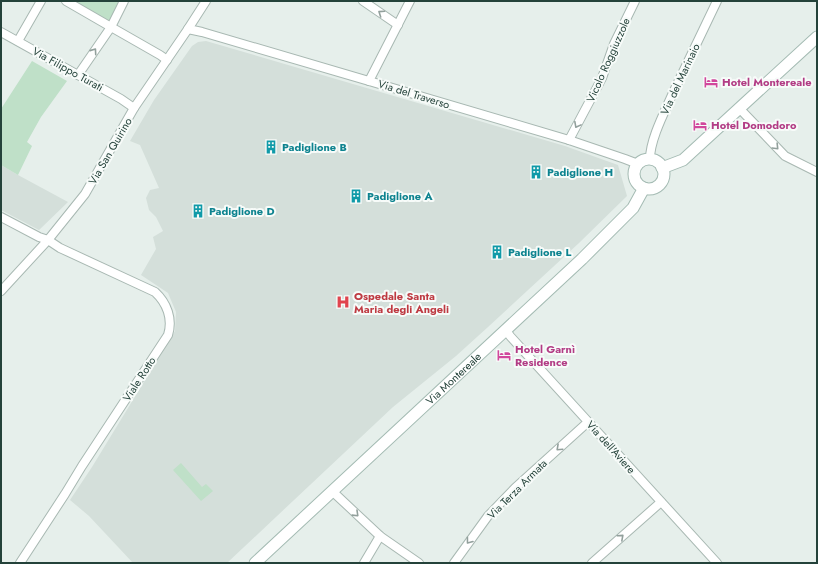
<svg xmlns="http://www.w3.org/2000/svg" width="818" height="564" viewBox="0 0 818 564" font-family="Jost,sans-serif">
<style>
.built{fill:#d4dfda}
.green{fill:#bfe0c8}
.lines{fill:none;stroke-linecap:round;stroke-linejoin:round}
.street-casing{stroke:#a8b8b2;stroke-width:10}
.secondary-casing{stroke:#a4bbb3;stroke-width:13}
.street{stroke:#fff;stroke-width:8}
.secondary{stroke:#fff;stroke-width:11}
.oneway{stroke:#92a09c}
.labels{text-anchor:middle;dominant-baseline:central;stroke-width:4;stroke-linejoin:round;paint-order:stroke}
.street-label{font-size:11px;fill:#24423a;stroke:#f7fbf9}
.hotel-label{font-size:11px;font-weight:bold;fill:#b23c85;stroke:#f7fbf9;text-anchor:start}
.culture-label{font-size:11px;font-weight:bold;fill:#0d838f;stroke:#f7fbf9;text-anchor:start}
.health-label{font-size:11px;font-weight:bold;fill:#be3a42;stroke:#f7fbf9;text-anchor:start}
</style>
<rect width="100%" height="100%" fill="#e6efeb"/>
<g class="built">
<path d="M206 41 565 146 618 165 627 196 579 243 488 327 456 356 393 407 227 563H133L89 516 70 500 92 467 175 331 176 312 168 293 141 275 156 249 153 237 163 231 156 217 149 210 146 198 150 190 159 188 140 145 130 141 154 100 192 46 198 42Z"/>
<path d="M1 165 18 175 68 202 39 230 1 210Z"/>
</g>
<g class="green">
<path d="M66 1H124L111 27Z"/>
<path d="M32 61 67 81 41 117 27 142 32 146 18 175 1 165V109Z"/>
<path d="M181 463 202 487 206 484 213 491 201 501 173 470Z"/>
</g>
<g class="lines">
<g class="street-casing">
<g id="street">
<path d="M66 1 111 27 160 55 167 60"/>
<path d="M363 1 398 25"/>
<path d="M188 29 202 32 369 81 569 140 625 159 638 164"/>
<path d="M1 32 121 99 134 108"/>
<path d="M18 41 41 1"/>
<path d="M78 75 111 27 124 1"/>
<path d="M369 81 410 1"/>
<path d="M739 108 785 156 817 172"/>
<path d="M569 140 602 78 614 44 635 1"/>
<path d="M650 159C650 140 664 113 672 95 687 64 702 32 717 1"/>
<path d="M1 217 39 237 48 240 60 248 155 292C167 303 173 319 168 335L82 466 65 494 20 563"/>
<path d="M1 291 48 240 85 194 134 108 188 29 206 1"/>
<path d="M506 330 510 336 717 563"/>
<path d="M332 491 380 536 419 563"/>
<path d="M364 563 380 536"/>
<path d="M454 563 488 516 515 488 588 422"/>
<path d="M592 563 661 502"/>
</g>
</g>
<g class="secondary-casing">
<g id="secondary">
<circle cx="649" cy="174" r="15"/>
<path d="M662 168 683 160 817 37"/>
<path id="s1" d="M255 563 582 259 633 208 644 188"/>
</g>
</g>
<use href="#street" class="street"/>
<use href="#secondary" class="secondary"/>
</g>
<defs><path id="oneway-chevron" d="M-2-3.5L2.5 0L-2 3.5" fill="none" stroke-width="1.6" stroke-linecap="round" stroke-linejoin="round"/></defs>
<g class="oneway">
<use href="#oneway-chevron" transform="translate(381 13) rotate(-146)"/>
<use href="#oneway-chevron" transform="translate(94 51) rotate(-55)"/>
<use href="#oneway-chevron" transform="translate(577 125) rotate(118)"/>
<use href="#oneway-chevron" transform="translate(776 147) rotate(46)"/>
<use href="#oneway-chevron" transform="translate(559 448) rotate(137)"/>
<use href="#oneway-chevron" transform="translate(356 514) rotate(44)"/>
<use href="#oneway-chevron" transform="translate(621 537) rotate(-42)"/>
<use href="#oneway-chevron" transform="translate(469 541) rotate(127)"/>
</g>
<defs>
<g id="hotel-bare" transform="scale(1.08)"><path d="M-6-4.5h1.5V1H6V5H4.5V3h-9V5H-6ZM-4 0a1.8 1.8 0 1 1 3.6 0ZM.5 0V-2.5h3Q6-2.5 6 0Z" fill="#d1479c" stroke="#f7fbf9" stroke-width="2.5" paint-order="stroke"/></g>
<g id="building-bare" transform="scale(1.08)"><path d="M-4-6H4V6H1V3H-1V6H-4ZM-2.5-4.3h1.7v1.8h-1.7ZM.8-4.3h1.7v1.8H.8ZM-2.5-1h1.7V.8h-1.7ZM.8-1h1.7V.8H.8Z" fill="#0f9aa8" stroke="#f7fbf9" stroke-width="2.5" paint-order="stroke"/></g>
<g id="hospital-bare" transform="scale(1.08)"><path d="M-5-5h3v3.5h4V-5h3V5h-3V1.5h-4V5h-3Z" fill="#e0444e" stroke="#f7fbf9" stroke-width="2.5" paint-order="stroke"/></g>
</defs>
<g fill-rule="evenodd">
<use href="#hotel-bare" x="711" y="82"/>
<use href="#hotel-bare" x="700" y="125"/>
<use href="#building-bare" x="271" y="147"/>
<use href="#building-bare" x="536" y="172"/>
<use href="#building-bare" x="356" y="196"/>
<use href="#building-bare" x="198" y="211"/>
<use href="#building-bare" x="497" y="252"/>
<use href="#hospital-bare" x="343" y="302"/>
<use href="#hotel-bare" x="504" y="355"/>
</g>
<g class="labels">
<g class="street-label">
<text transform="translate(608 60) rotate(-66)">Vicolo Roggiuzzole</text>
<text transform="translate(68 69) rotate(29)">Via Filippo Turati</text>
<text transform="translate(680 79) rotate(-65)">Via del Marinaio</text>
<text transform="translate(414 94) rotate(17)">Via del Traverso</text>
<text transform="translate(110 151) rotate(-60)">Via San Quirino</text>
<text transform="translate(139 379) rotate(-57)">Viale Rotto</text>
<text stroke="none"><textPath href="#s1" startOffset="271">Via Montereale</textPath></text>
<text transform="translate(611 447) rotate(48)">Via dell'Aviere</text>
<text transform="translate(517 489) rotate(-45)">Via Terza Armata</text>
</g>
<g class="hotel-label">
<text x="722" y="82">Hotel Montereale</text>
<text x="711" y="125">Hotel Domodoro</text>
<text x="515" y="349">Hotel Garnì<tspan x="515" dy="13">Residence</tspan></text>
</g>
<g class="culture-label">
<text x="282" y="147">Padiglione B</text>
<text x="547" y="172">Padiglione H</text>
<text x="367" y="196">Padiglione A</text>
<text x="209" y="211">Padiglione D</text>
<text x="508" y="252">Padiglione L</text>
</g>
<g class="health-label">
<text x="354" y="296">Ospedale Santa<tspan x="354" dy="13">Maria degli Angeli</tspan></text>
</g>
</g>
<rect width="818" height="564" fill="none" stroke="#24423a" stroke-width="4"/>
</svg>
